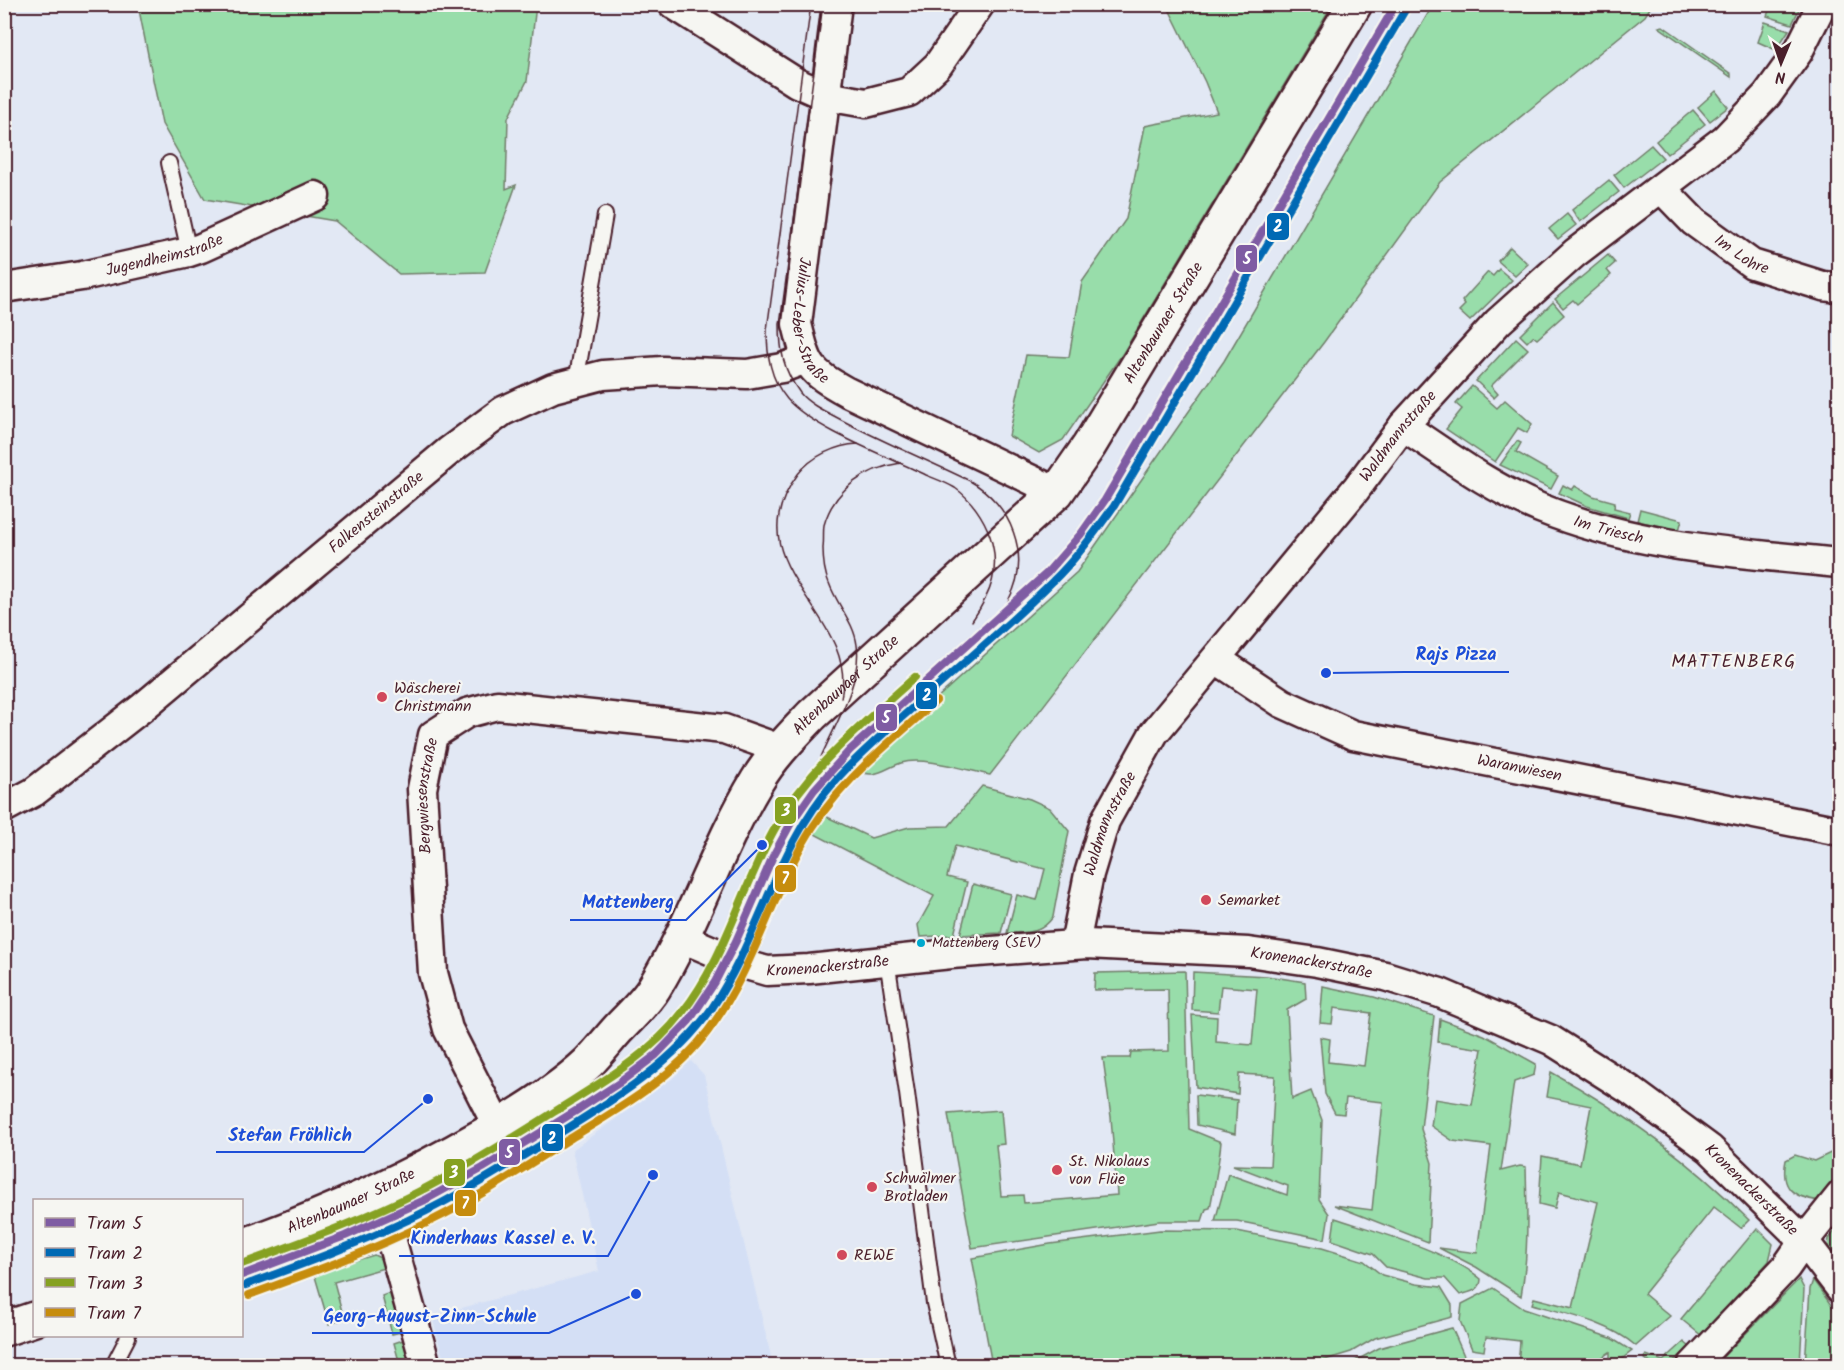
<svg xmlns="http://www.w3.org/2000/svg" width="1844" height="1370" viewBox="0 0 1844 1370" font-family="Kalam,sans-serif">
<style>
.built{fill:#d4dff5}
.green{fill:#98ddaa;stroke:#717e6a;stroke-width:1.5}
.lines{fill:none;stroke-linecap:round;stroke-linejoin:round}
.lane-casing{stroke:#4a1f2b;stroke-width:18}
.street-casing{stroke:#4a1f2b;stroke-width:33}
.secondary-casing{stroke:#4a1f2b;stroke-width:38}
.lane{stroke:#f6f6f2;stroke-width:14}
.street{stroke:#f6f6f2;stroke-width:28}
.secondary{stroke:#f6f6f2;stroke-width:33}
.tram{stroke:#4a1f2b;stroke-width:1.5}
.tram-1-casing{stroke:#f6f6f2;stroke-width:12}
.tram-2-casing{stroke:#f6f6f2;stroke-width:12}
.tram-3-casing{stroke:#f6f6f2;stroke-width:12}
.tram-4-casing{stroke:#f6f6f2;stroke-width:12}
.tram-1{stroke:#7f5ca3;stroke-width:8}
.tram-2{stroke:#0069b4;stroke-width:8}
.tram-3{stroke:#86a121;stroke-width:8}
.tram-4{stroke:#c68c0d;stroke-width:8}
.poi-dot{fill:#d1495b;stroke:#f6f6f2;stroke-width:2}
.bus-dot{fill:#00a9ce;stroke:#f6f6f2;stroke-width:2}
.labels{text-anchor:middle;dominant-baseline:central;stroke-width:4.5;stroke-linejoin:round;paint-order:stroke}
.bus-label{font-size:14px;fill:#4a1f2b;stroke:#f6f6f2;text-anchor:start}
.street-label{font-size:16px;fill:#4a1f2b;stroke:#f6f6f2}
.poi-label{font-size:16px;fill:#4a1f2b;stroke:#f6f6f2;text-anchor:start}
.neighbourhood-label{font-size:18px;letter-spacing:1.5px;fill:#4a1f2b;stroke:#f6f6f2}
.leader{fill:none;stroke:#1d4ed8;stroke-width:2}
.callout-dot{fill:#1d4ed8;stroke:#f6f6f2;stroke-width:2}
.callout-label{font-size:18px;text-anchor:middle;font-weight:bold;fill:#1d4ed8;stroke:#f6f6f2;stroke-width:4.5;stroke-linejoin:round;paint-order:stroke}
.line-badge{stroke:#f6f6f2;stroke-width:2}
.badge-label{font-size:16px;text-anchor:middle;font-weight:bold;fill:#fff}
</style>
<rect width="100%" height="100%" fill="#e2e8f4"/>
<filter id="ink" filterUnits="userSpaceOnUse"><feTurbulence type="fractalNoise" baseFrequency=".0167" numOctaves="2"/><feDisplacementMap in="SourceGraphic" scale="12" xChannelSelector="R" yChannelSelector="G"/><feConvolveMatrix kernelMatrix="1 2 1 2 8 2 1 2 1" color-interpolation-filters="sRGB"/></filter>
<g filter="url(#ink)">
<path class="built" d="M691 1061 704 1075 773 1365H445L432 1316 599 1271 572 1150 672 1079Z"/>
<g class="green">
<path d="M138 5H536L527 81 508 118 506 189 516 185 485 272 399 274 335 221 205 199 162 124Z"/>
<path d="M1167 5H1332L1123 353 1063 440 1039 453 1009 436 1026 355 1069 357 1082 282 1126 219 1145 126 1217 112 1205 82Z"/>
<path d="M1433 5H1652L1645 16 1440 182 1324 342 990 775C965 770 925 756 901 763 883 769 877 779 856 771L1077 572 1224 361Z"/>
<path d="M1771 5V4L1801 5 1792 24 1767 16Z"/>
<path d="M1765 22 1789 30 1776 50 1758 42Z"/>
<path d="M1663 26 1731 74V77L1659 27Z"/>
<path d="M1716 91 1728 107 1710 121 1698 107Z"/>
<path d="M1693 110 1705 124 1667 154 1656 141Z"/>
<path d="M1651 145 1663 158 1624 188 1614 175Z"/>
<path d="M1609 180 1619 192 1580 222 1572 210Z"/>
<path d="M1567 214 1576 225 1558 239 1549 229Z"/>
<path d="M1510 247 1528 264 1515 276 1498 261Z"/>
<path d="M1608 255 1615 263 1607 270 1611 275 1577 304 1573 300 1563 308 1555 299Z"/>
<path d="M1499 269 1512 280 1470 321 1459 311 1465 305 1462 301 1488 272 1493 276Z"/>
<path d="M1553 302 1564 315 1537 339 1533 336 1527 342 1520 335Z"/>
<path d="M1516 338 1528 349 1491 386 1498 394 1494 398 1476 381Z"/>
<path d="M1472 386 1497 408 1505 400 1532 424 1527 433 1518 428 1495 462 1446 429 1462 409 1456 404Z"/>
<path d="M1517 441 1521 443 1516 452 1558 476 1551 489 1500 465Z"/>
<path d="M1563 485 1572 490 1575 486 1593 496 1615 502 1614 508 1630 512 1628 518 1587 506 1559 493Z"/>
<path d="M1640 509 1682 520 1679 530 1637 521Z"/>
<path d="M982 786 1030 799 1050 808 1069 831 1053 917C1040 935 1027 932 1007 933L1017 895 1037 900 1045 869 955 846 947 877 967 882 954 935 920 937 918 925 934 896 809 831 821 814 871 838 909 827 949 826Z"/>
<path d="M973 884 1011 894 1001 933 960 935Z"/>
<path d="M1185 971 1189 1129 1221 1142C1219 1164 1214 1187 1210 1208L1206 1209 1202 1221H1159L972 1248 948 1114 1001 1110 1004 1144 996 1145 1001 1196 1023 1195 1024 1203 1117 1195 1111 1117 1103 1058H1130L1131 1052 1169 1051 1168 989 1094 990 1095 973Z"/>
<path d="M1193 972 1267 976 1305 982 1306 999 1287 1010 1292 1099 1311 1091 1322 1120 1319 1199 1329 1214 1325 1239 1237 1221H1215L1228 1174 1287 1195 1288 1186 1233 1165 1270 1166 1275 1076 1239 1074 1238 1094 1196 1087 1192 1015 1217 1017 1216 1042 1252 1045 1257 989 1221 986 1218 1012 1192 1010Z"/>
<path d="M1323 986 1374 997 1434 1016 1421 1129 1432 1163 1428 1242 1334 1205 1372 1210 1383 1102 1346 1098 1344 1114 1335 1113 1325 1094 1320 1037 1330 1039 1328 1062 1364 1066 1371 1013 1334 1008 1332 1024 1320 1023Z"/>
<path d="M1440 1019 1484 1035 1536 1064 1534 1075 1514 1082 1501 1171 1520 1166 1526 1167C1527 1210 1529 1253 1521 1296L1476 1267 1439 1248 1477 1253 1491 1146 1453 1141 1431 1126 1435 1099 1472 1105 1482 1049 1438 1042Z"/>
<path d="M1551 1072C1624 1112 1690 1161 1749 1220L1741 1228 1714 1207 1644 1294 1670 1316 1636 1346C1608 1322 1567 1314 1532 1304L1534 1298 1573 1308 1598 1202 1559 1192 1555 1208 1539 1204 1542 1156 1580 1164 1591 1106 1547 1097Z"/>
<path d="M1196 1095 1237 1100 1235 1134 1197 1125Z"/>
<path d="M1839 1149V1176L1820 1201C1793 1197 1780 1189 1786 1160L1795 1155 1814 1161Z"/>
<path d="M1335 1218C1377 1232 1448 1251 1481 1279 1481 1291 1470 1292 1460 1295L1445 1278H1428L1386 1267 1373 1254 1332 1240Z"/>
<path d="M1839 1225V1262L1828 1247 1829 1239Z"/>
<path d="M1757 1228 1773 1244 1769 1261 1702 1336 1681 1319Z"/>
<path d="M1160 1230 1237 1231 1322 1248 1364 1261 1382 1275 1416 1284 1441 1287 1452 1305V1317L1375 1338 1351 1352 1315 1363 1281 1366 992 1365 972 1258 1050 1244Z"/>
<path d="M374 1255 382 1259 384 1268 334 1282 344 1319 329 1324 314 1273Z"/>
<path d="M1799 1279 1804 1289 1800 1365H1715Z"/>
<path d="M1813 1280 1839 1316V1365H1805L1810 1289Z"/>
<path d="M1493 1288 1524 1309 1611 1338 1632 1351 1614 1365H1610V1352L1591 1365 1518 1366 1520 1341 1486 1337 1484 1351 1472 1349 1460 1321 1462 1304Z"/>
<path d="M390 1293 401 1332 392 1334 382 1296Z"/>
<path d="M1452 1328 1468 1365H1348L1379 1348Z"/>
<path d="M403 1340 410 1365H400L394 1343Z"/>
<path d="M1684 1342 1690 1347 1669 1365H1653L1644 1358 1646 1355 1663 1361Z"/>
</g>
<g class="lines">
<g class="lane-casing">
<g id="lane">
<path d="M169 163 189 252"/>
<path d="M576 382 605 215"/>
<path d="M887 960 907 1093 934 1303 948 1366"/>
<path d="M242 1289 362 1247 391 1233"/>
<path d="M113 1366 128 1337"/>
</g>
</g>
<g class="street-casing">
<g id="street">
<path d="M673 4 797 83 826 96 866 103 909 92 938 65 980 4"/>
<path id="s1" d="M837 4 797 324C808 368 808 370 847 392L1057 492"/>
<path id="s2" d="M1662 189 1694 222 1752 264 1823 286 1840 288"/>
<path id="s3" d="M4 288 82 276 189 252 201 248 315 196"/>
<path id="s4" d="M1403 426C1447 455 1491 488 1540 508 1635 547 1739 553 1840 563"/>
<path id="s5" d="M1216 659 1282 703 1353 735 1840 831"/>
<path id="s6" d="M4 808 34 792 143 707 449 451 503 411 553 388 603 375 663 371 747 374 782 368 806 359"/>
<path id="s7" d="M682 938 743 964 767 971 809 969 951 954 1087 944 1248 952 1317 962 1385 976 1440 993 1551 1040 1630 1090 1710 1149 1804 1241 1840 1288"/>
<path id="s8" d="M1075 944 1089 874 1105 821 1154 733 1356 489 1403 426 1498 322 1575 253 1725 139 1767 95 1798 52 1822 4"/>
<path id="s9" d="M498 1127 448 1029 433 973 422 789 433 735 467 713 497 705 724 729 780 749"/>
<path d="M378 1191 426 1366"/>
<path d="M1692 1366 1786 1267 1804 1241 1840 1196"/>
</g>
</g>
<g class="secondary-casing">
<g id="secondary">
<path id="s10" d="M242 1246C325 1216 404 1181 480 1137 518 1116 557 1092 588 1063 599 1052 608 1040 618 1029 630 1016 645 1003 654 988 695 921 717 847 757 781 772 756 792 736 812 715L1057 492 1089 446 1355 4"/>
<path d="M4 1329 34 1319"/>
</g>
</g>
<use href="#lane" class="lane"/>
<use href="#street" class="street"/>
<use href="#secondary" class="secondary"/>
<g class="tram">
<path d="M811 4 767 330C767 355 770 379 787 399 813 429 889 457 926 475 936 479 947 483 955 488 971 499 984 518 990 536 1001 570 991 593 972 621"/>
<path d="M823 4 780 324C780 351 783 370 800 393 808 403 822 410 834 416 878 440 925 459 970 481 1011 504 1032 556 1009 599 1006 606 1000 612 996 619"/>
<path d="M841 698C860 613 729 566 798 474 812 456 836 445 858 444"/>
<path d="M821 757C835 725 862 681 857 645 854 622 837 605 829 583 824 572 823 560 823 548 824 540 823 532 824 525 834 489 866 468 901 463"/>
</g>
<g class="tram-1-casing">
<path id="tram-1" d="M242 1275 345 1236 425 1200 483 1168 579 1109 619 1083 656 1055 689 1021 715 982 736 941 773 856 791 823 814 790 850 750 1047 573 1081 534 1105 500 1396 4"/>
</g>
<g class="tram-2-casing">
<path id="tram-2" d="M246 1285C300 1265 355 1245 408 1220 461 1195 510 1164 560 1133 616 1098 674 1063 712 1008 761 935 776 847 835 781 858 755 884 733 910 710 958 668 1008 626 1053 581 1076 559 1095 532 1114 506L1405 10"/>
</g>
<g class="tram-3-casing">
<path id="tram-3" d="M242 1264C301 1242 361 1221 418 1192 465 1168 510 1140 554 1112 600 1083 649 1056 682 1013 725 959 741 890 774 830 808 768 863 724 915 677"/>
</g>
<g class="tram-4-casing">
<path id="tram-4" d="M249 1295C310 1273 371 1251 429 1222 478 1198 525 1167 571 1138 620 1108 673 1078 708 1031 751 974 768 906 802 845 834 786 887 745 936 701"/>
</g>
<use href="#tram-1" class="tram-1"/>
<use href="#tram-2" class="tram-2"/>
<use href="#tram-3" class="tram-3"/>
<use href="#tram-4" class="tram-4"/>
</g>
</g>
<g class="poi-dot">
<circle cx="382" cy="697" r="6"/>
<circle cx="1206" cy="900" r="6"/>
<circle cx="1057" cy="1170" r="6"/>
<circle cx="872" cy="1187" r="6"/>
<circle cx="842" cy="1255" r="6"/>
</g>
<circle class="bus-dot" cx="921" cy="943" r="5"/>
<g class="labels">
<g class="bus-label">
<text x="932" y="943">Mattenberg (SEV)</text>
</g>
<g class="street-label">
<text stroke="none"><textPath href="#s2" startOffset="104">Im Lohre</textPath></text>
<text stroke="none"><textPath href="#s3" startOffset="164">Jugendheimstraße</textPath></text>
<text stroke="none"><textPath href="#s1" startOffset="322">Julius-Leber-Straße</textPath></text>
<text stroke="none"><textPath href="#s10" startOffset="1342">Altenbaunaer Straße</textPath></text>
<text stroke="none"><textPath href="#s8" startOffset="612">Waldmannstraße</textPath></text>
<text stroke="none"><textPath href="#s6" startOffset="476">Falkensteinstraße</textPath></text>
<text stroke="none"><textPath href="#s4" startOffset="232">Im Triesch</textPath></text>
<text stroke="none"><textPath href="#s10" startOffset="856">Altenbaunaer Straße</textPath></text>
<text stroke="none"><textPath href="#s5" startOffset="327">Waranwiesen</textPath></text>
<text stroke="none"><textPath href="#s9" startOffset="346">Bergwiesenstraße</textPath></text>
<text stroke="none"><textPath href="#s8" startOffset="126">Waldmannstraße</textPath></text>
<text stroke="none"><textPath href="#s7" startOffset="638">Kronenackerstraße</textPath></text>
<text stroke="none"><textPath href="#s7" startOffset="152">Kronenackerstraße</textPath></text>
<text stroke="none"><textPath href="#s7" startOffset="1142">Kronenackerstraße</textPath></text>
<text stroke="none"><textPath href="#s10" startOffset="118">Altenbaunaer Straße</textPath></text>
</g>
<g class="poi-label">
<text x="394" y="688">Wäscherei<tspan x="394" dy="18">Christmann</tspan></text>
<text x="1218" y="900">Semarket</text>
<text x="1069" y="1161">St. Nikolaus<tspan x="1069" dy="18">von Flüe</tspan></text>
<text x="884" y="1178">Schwälmer<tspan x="884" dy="18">Brotladen</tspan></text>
<text x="854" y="1255">REWE</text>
</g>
<g class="neighbourhood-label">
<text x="1734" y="662">MATTENBERG</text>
</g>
</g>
<path class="leader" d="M1326 673L1404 672H1509M762 845L686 920H570M428 1099L364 1152H216M653 1175L608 1256H399M636 1294L549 1333H312"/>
<g class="callout-dot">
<circle cx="1326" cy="673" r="6"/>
<circle cx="762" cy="845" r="6"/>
<circle cx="428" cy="1099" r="6"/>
<circle cx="653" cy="1175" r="6"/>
<circle cx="636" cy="1294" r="6"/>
</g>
<g class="callout-label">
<text x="1456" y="660">Rajs Pizza</text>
<text x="628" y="908">Mattenberg</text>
<text x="290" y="1141">Stefan Fröhlich</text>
<text x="503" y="1244">Kinderhaus Kassel e. V.</text>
<text x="430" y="1322">Georg-August-Zinn-Schule</text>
</g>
<g class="line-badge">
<rect x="1266" y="212" width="24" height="29" rx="6" fill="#0069b4"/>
<rect x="1235" y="244" width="23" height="29" rx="6" fill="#7f5ca3"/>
<rect x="915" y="681" width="23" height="29" rx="6" fill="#0069b4"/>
<rect x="875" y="703" width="23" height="29" rx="6" fill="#7f5ca3"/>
<rect x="774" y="796" width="23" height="29" rx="6" fill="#86a121"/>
<rect x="774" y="864" width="23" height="29" rx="6" fill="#c68c0d"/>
<rect x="541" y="1123" width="23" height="29" rx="6" fill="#0069b4"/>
<rect x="498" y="1138" width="23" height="28" rx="6" fill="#7f5ca3"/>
<rect x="443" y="1158" width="23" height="29" rx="6" fill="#86a121"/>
<rect x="454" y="1189" width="23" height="28" rx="6" fill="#c68c0d"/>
</g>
<g class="badge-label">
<text x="1278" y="232">2</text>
<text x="1247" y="264">5</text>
<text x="927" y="701">2</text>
<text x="886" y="723">5</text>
<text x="786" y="816">3</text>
<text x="785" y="884">7</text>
<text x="552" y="1144">2</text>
<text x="509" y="1158">5</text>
<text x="454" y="1178">3</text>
<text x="465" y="1209">7</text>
</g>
<rect width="1844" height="1370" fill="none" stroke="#f6f6f2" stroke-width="24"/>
<rect x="12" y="12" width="1820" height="1346" fill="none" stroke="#4a1f2b" stroke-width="2" filter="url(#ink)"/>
<rect x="33" y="1199" width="210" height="138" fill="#f6f6f2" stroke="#b1a0a2" stroke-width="1.5"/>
<rect x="45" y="1218" width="30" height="9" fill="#7f5ca3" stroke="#b1a0a2" stroke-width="1.5"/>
<text x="87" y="1229" font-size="18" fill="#4a1f2b">Tram 5</text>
<rect x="45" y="1248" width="30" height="9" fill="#0069b4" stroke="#b1a0a2" stroke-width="1.5"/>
<text x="87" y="1259" font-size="18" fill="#4a1f2b">Tram 2</text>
<rect x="45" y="1278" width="30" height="9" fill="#86a121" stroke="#b1a0a2" stroke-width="1.5"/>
<text x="87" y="1289" font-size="18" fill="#4a1f2b">Tram 3</text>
<rect x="45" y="1308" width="30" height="9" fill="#c68c0d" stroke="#b1a0a2" stroke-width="1.5"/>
<text x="87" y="1319" font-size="18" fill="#4a1f2b">Tram 7</text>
<g transform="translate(1781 63) rotate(182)" stroke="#f6f6f2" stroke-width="4.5" paint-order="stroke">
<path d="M0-4.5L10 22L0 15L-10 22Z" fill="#4a1f2b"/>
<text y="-9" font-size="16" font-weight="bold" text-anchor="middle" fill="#4a1f2b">N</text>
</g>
</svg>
